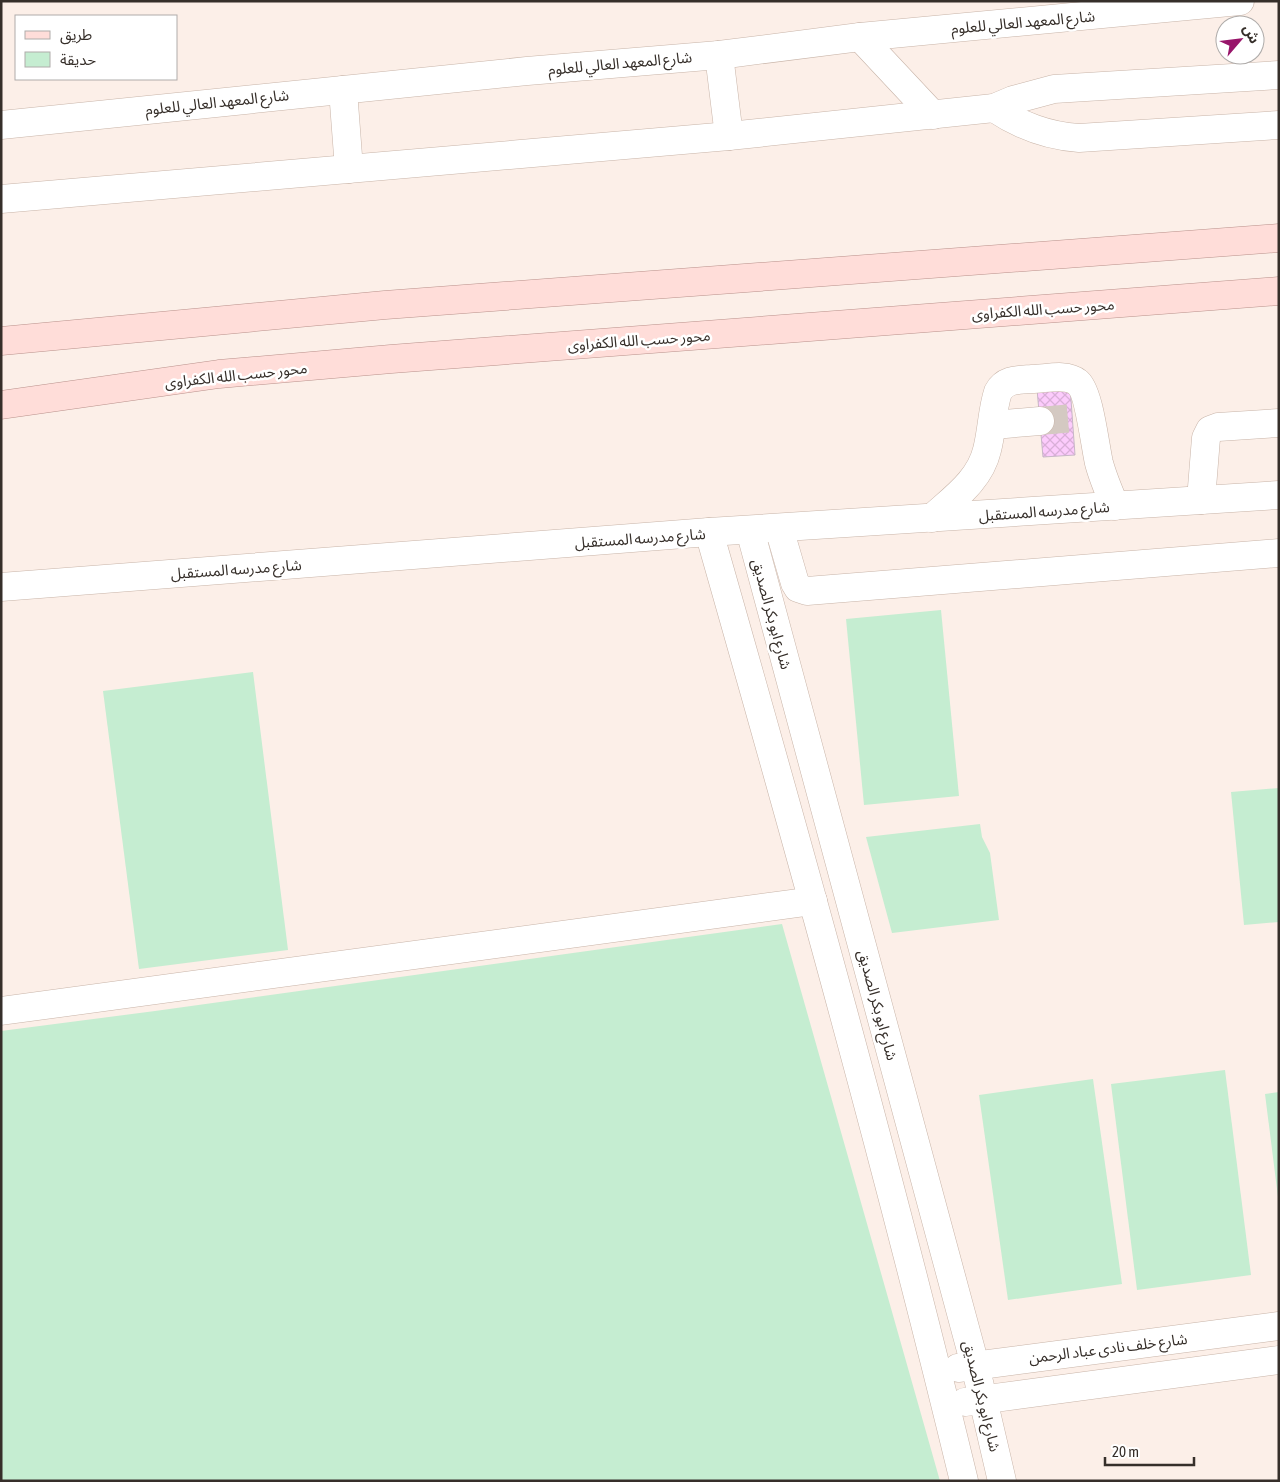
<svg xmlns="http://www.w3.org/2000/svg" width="1280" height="1482" viewBox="0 0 1280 1482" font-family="'Asap Condensed','Noto Sans Arabic',sans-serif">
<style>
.green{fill:#c5edd1}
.building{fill:url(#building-cross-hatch);stroke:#c7b7c7}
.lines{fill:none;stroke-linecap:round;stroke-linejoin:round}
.minor-tunnel{stroke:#d4c9c2;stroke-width:28;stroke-dasharray:28 14;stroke-linecap:butt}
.minor-casing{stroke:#c8b4a8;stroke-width:29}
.major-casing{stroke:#b9918b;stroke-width:29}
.minor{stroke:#fff;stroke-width:28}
.major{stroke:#ffddd9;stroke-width:28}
.labels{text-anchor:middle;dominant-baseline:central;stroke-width:5;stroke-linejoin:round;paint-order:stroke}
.street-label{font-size:15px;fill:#362f2a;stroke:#fff}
</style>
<defs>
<pattern id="building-cross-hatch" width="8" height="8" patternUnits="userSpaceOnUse" patternTransform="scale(1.25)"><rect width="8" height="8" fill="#fccbfc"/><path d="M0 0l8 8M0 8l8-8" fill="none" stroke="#d9afd8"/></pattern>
</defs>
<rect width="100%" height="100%" fill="#fcefe8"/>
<g class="green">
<path d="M941 610 959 796 864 805 846 619Z"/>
<path d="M253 672 288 950 139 969 103 691Z"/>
<path d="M1279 788V922L1244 925 1231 792Z"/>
<path d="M980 824 982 837 990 853 999 920 892 933 866 837Z"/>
<path d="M782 924 940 1481H1V1031L155 1011Z"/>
<path d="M1225 1070 1251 1275 1137 1290 1111 1084Z"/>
<path d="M1093 1079 1122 1284 1008 1300 979 1095Z"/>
<path d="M1279 1092V1205L1265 1094Z"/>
</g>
<path class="building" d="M1070 386 1075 455 1043 457 1037 389Z"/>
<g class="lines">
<path class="minor-tunnel" d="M1040 421 1073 418"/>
<g class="minor-casing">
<g id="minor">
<path d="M860 37 933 115"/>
<path d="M719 55 729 136"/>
<path d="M343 90 349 169"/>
<path d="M994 108C1021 126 1047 136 1079 138L1279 125"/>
<path d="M1 125 527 71 719 55 860 37 1240 1"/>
<path d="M1 199 729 136 994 108 1013 100 1054 89 1279 75"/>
<path d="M993 425 1040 421"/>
<path d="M1201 500 1206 438 1210 430 1218 427 1279 423"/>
<path d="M932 518C954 498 980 480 987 450 992 431 992 410 998 392 1005 379 1018 380 1032 379 1045 379 1066 373 1077 382 1089 390 1095 446 1099 463 1103 478 1109 492 1115 506"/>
<path d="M779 528 795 583 798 588 807 591 1279 553"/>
<path d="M750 530 975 1365 1002 1481"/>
<path d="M709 532C799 847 887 1163 964 1481"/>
<path d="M1 587 709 532 1279 495"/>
<path d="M1 1011 813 901"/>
<path d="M958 1368 1279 1326"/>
<path d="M965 1402 1279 1360"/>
</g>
</g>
<g class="major-casing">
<g id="major">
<path d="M1 341 385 305 1279 238"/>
<path d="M1 405 219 374 391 359 1279 291"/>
</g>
</g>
<use href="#minor" class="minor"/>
<use href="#major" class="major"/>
</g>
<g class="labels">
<g class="street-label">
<text transform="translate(1023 22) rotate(-5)">شارع المعهد العالي للعلوم</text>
<text transform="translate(620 63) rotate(-5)">شارع المعهد العالي للعلوم</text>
<text transform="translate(217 102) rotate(-6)">شارع المعهد العالي للعلوم</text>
<text transform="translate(1043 309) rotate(-4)">محور حسب الله الكفراوى</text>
<text transform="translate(639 340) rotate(-4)">محور حسب الله الكفراوى</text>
<text transform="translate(236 375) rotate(-6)">محور حسب الله الكفراوى</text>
<text transform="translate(1044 511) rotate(-4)">شارع مدرسه المستقبل</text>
<text transform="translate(640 538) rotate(-4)">شارع مدرسه المستقبل</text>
<text transform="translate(236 569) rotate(-4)">شارع مدرسه المستقبل</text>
<text transform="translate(772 614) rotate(75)">شارع ابو بكر الصديق</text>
<text transform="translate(878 1005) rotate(75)">شارع ابو بكر الصديق</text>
<text transform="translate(1108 1348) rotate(-7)">شارع خلف نادى عباد الرحمن</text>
<text transform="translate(982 1396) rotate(76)">شارع ابو بكر الصديق</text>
</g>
</g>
<rect width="1280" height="1482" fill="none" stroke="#362f2a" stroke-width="5"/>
<rect x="15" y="15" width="162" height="65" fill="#ffffff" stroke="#afacaa"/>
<rect x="25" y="31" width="25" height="8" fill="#ffddd9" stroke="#afacaa"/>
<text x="60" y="40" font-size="15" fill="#362f2a">طريق</text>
<rect x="25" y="52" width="25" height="15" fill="#c5edd1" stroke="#afacaa"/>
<text x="60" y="65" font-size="15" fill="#362f2a">حديقة</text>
<g transform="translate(1240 40) rotate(62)"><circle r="24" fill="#ffffff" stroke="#afacaa"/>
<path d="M0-4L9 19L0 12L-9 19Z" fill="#98156a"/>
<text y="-8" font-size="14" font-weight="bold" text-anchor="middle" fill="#362f2a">ش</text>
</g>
<path d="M1105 1457v8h89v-8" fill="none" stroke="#362f2a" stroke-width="2.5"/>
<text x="1112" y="1457" font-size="15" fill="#362f2a" stroke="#ffffff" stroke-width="4" paint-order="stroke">20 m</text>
</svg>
